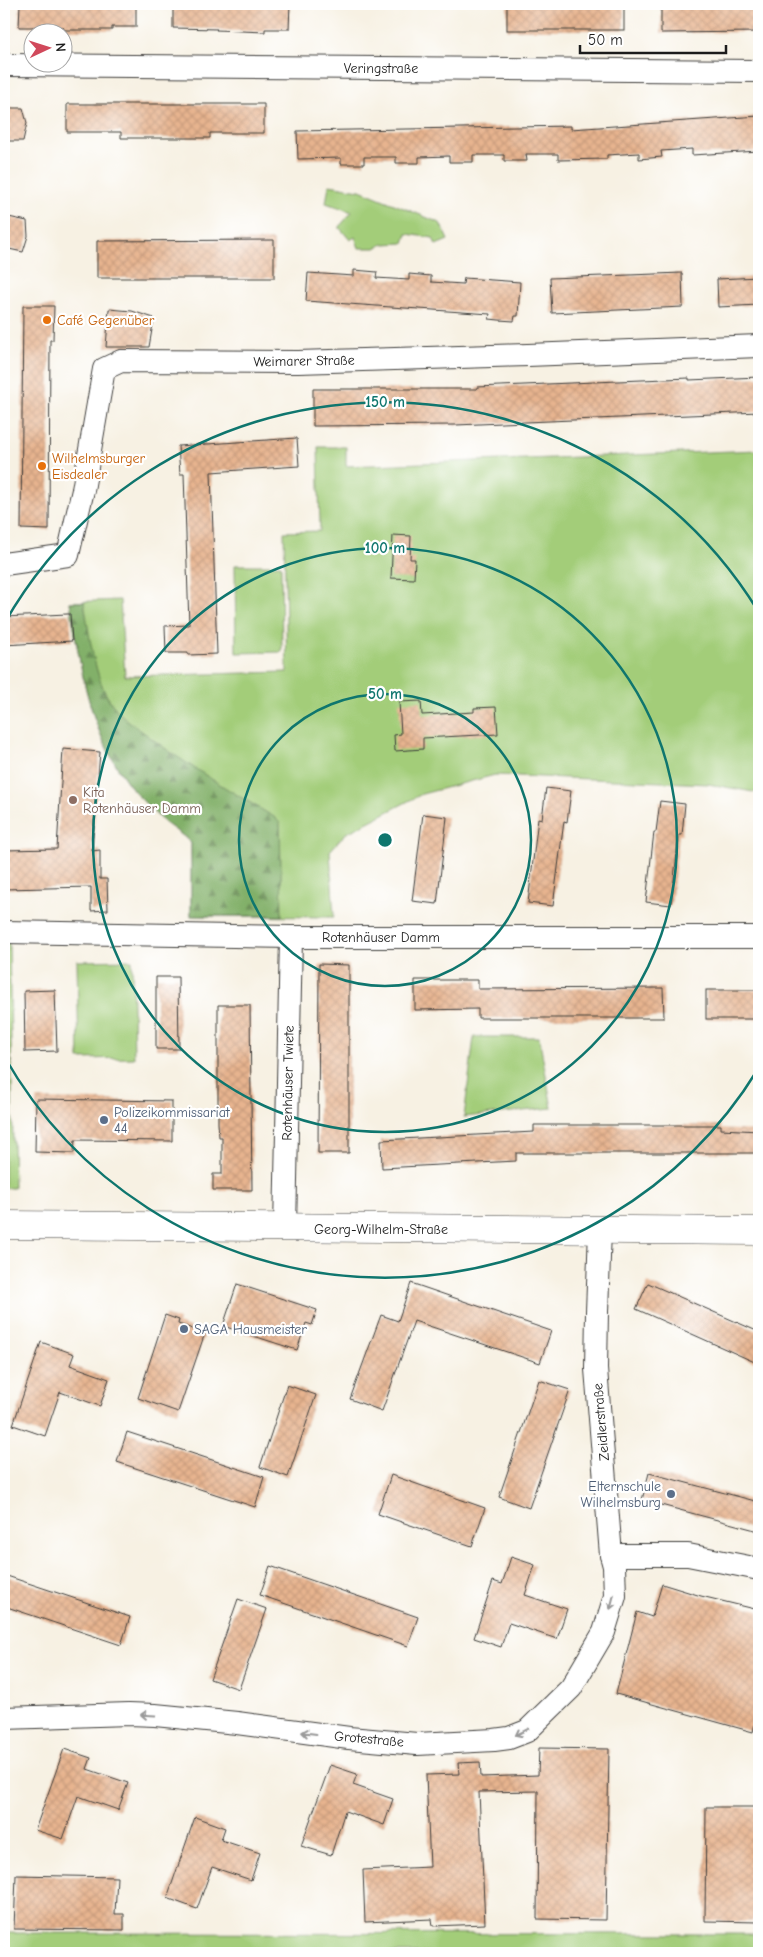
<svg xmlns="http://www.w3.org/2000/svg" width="763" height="1957" viewBox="0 0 763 1957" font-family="'Comic Neue',sans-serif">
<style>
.green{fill:#a3cd79;stroke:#60744a}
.forest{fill:url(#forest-firs);stroke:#4f6642}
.building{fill:url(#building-cross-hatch)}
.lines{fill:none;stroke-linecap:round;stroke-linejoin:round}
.minor-casing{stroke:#3d3c3a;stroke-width:24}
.tertiary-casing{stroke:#3d3c3a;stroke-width:29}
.minor{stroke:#fff;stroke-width:22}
.tertiary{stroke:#fff;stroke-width:28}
.oneway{stroke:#999}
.ring{fill:none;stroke:#0f766e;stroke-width:2.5}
.food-dot{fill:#e8710a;stroke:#fff;stroke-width:2}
.education-dot{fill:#8d6e63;stroke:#fff;stroke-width:2}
.service-dot{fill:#5c6f8a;stroke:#fff;stroke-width:2}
.labels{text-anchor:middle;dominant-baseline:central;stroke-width:4.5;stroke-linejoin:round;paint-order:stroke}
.street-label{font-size:14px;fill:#1c1c1c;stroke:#fff}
.food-label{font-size:14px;fill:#c56008;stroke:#fff;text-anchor:start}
.education-label{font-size:14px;fill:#785e54;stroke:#fff;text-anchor:start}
.service-label{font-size:14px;fill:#4e5e75;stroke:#fff;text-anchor:start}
.centre{fill:#0f766e;stroke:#fff;stroke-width:2.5}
.ring-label{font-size:15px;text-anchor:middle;font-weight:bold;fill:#0f766e;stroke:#fff;stroke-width:4.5;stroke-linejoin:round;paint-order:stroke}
</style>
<defs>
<pattern id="forest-firs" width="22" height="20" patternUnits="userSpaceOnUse" patternTransform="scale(1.25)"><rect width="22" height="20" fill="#82b069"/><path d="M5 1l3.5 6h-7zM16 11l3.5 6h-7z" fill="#6a8e56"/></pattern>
<pattern id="building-cross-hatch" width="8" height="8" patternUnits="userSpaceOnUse" patternTransform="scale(1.25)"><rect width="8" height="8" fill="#e7b48f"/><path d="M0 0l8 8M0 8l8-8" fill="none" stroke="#c69a7b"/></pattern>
</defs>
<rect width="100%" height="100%" fill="#fff"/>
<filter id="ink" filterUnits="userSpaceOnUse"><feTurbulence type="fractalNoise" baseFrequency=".02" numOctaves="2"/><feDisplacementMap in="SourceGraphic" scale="10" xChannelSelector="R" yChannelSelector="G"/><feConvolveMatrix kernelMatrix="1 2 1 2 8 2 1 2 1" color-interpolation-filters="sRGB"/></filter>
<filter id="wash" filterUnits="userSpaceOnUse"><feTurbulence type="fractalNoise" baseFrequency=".0096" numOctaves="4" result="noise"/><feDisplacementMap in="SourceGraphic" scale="20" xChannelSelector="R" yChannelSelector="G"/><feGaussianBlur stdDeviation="1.12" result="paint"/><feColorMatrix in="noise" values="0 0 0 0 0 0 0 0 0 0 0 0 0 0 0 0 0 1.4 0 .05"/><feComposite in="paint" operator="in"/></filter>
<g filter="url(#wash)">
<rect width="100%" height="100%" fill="#f7f1e3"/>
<g class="green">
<path d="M329 185 360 190 440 223 448 240 436 245 433 238 407 234 404 243 384 244 375 248H359L355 237 350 240 339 227 352 212 326 203Z"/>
<path d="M318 447H346V466L759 450V793L708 784 495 775 422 794 345 834 330 851 334 917 191 916V843C172 825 152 813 135 792 89 736 81 671 70 602L120 600 125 676 287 672 284 532 320 531Z"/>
<path d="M235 565H281L282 652 236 653Z"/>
<path d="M4 941H9L14 1188H4Z"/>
<path d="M132 960 134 1058 79 1059 77 961Z"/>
<path d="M474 1037H539L552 1108 464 1117Z"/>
<path d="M4 1933 759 1934V1953H4Z"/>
</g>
<path class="forest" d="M70 602H84C89 631 94 680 112 704 123 719 141 730 155 741 193 769 234 793 274 817L280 823 282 916H191V843C183 835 173 829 164 822 154 813 144 802 135 792 89 736 81 671 70 602Z"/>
<g id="blocks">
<g class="building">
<path d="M20 4H136V27H112V30H64L63 27H19Z"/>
<path d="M173 4H290L289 29H265V32L216 30 217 29 173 28Z"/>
<rect x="507" y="4" width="117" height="26"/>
<path d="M661 4H759V32L661 33Z"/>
<path d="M67 104H264V133H210V138H121V132H67Z"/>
<path d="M4 108H23L27 123 23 141H4Z"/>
<path d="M759 116V151L692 155V149L661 151 662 157 639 159V153L607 155V159L558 160V154H526L527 161H504V155H473V162H449V156L419 157V163H396V157H364V164H341V158L298 159 297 131 571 126V129Z"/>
<path d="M4 216 27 221 28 236 23 252 4 248Z"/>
<path d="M274 240V278H97V241Z"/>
<path d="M354 270 377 272 376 278 409 280V274L431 276V282L463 284 464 278 520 282 518 316H515L514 321 499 320 489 319 490 314 306 301 308 273 354 276Z"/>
<path d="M682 273 683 307 552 313 550 278Z"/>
<path d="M759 277V305L718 307 717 279Z"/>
<path d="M23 306H54L53 340H50L49 530 21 529Z"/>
<path d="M109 309 132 311 154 318 149 347H106Z"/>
<path d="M759 377V412L456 425 313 426V389H477V387L689 378V380Z"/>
<path d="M297 438 299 466 211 472 217 654 188 655V653H166L165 626 189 625 184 474H180L178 446Z"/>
<path d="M393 535 411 536 410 559H415L414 579 391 578Z"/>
<path d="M67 614H70L72 641 4 645V617Z"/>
<path d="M421 701 422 715 474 712V708L496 707 498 734 423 738V749L395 751 394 735 401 734 399 702Z"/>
<path d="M63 749 100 752 92 851 100 850V879H107L108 910 91 911V887L4 889V850L57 849Z"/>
<path d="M546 788 571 791 567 822 564 821 553 906 528 903 538 818 542 819Z"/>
<path d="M660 801 685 804 682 835H679L671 905 646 902 654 832H656Z"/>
<path d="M423 814 447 817 437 904 412 901Z"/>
<path d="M319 964 349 965V1153H318Z"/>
<path d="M156 977H178L179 1049H156Z"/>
<path d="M415 980H478V989L663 988 664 1018H478V1009L415 1010Z"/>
<path d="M55 990 57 1051 25 1052 24 991Z"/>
<rect x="706" y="990" width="53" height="29"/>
<path d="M218 1005H250L252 1190H213V1174H222V1137H219L218 1123Z"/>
<path d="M36 1099 172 1101V1141L75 1140 74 1153 35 1152Z"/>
<path d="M534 1125H721V1129L759 1131V1153H516V1161L382 1168 381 1140 534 1132Z"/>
<path d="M411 1283 551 1331 540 1363 414 1321 382 1411 350 1399 381 1315 398 1321Z"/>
<path d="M648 1283 759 1332V1364L636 1309Z"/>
<path d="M237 1284 317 1310 312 1325 306 1323 297 1350 223 1326Z"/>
<path d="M165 1315 179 1320 178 1324 205 1333 178 1412 138 1398Z"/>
<path d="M41 1342 74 1354 70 1365 109 1379 100 1406 60 1392 45 1436 13 1425Z"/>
<path d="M539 1380 570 1390 529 1508 499 1497Z"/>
<path d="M287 1385 316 1395 288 1477 260 1467Z"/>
<path d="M127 1432 264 1477 255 1507 117 1462Z"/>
<path d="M649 1473 759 1502V1531L642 1500Z"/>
<path d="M391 1475 485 1508 472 1546 378 1514Z"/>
<path d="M511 1557 535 1565 525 1595 567 1609 557 1639 509 1623 501 1647 474 1638 493 1581 502 1584Z"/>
<path d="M270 1566 418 1617 408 1646 260 1595Z"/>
<path d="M4 1575 130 1617 121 1645 4 1606Z"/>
<path d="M662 1584 701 1596 759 1610V1708L753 1732 616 1694 637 1612 652 1617Z"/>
<path d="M238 1599 267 1609 239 1689 210 1679Z"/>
<path d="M539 1748 609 1749 606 1920 537 1919 538 1791 479 1792 485 1924 433 1926 432 1919 365 1922 363 1870 430 1867 426 1775 459 1774 458 1763 480 1762 481 1777 538 1775Z"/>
<path d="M64 1749 91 1758 87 1769 128 1783 118 1810 78 1796 63 1839 35 1830Z"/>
<path d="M330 1765 357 1774 353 1785 393 1799 384 1825 345 1811 331 1855 301 1846Z"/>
<path d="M706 1807H759V1922L705 1921Z"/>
<path d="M195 1817 225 1828 221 1840 260 1853 251 1880 212 1867 197 1909 167 1898Z"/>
<path d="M16 1875 117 1877 115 1914H124V1930L14 1929Z"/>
</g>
</g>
</g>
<g filter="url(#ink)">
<use href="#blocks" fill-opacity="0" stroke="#3d3c3a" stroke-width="1"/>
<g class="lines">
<g class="minor-casing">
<g id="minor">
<path d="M4 65 759 71"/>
<path d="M4 564 68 555 83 490 104 369 121 361 298 362 528 355 759 346"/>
<path d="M4 932 291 937H759"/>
<path d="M285 1229 291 937"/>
<path d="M600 1230 597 1312 596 1369 611 1555H688L759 1569"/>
<path d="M4 1718 129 1714 155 1715 237 1723 349 1738 417 1744 494 1740 509 1738 527 1731 571 1688 604 1632 615 1596 614 1566 611 1555"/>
</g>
</g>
<g class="tertiary-casing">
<path id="tertiary" d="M4 1225 759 1231"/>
</g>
<use href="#minor" class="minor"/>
<use href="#tertiary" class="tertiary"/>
</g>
<defs><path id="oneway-shaft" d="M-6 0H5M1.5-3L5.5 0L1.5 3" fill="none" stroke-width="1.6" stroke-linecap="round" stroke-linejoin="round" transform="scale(1.25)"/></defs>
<g class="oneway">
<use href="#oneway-shaft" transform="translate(612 1602) rotate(104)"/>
<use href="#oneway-shaft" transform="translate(148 1715) rotate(-177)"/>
<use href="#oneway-shaft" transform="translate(522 1732) rotate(153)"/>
<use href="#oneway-shaft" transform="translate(309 1733) rotate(-173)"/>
</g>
</g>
<g class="ring">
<circle cx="385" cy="840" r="146"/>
<circle cx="385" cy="840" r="292"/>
<path d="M758 1069A438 438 0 0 1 4 1056M4 624A438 438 0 0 1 758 611"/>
</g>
<g class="food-dot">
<circle cx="47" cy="320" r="5"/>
<circle cx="42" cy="466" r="5"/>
</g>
<circle class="education-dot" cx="73" cy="800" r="5"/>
<g class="service-dot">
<circle cx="104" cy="1120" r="5"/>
<circle cx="184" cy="1329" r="5"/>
<circle cx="671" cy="1494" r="5"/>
</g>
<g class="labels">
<g class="street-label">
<text x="381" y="68">Veringstraße</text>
<text transform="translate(304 361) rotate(-1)">Weimarer Straße</text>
<text x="381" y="937">Rotenhäuser Damm</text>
<text transform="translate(288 1083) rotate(-89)">Rotenhäuser Twiete</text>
<text x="381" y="1229">Georg-Wilhelm-Straße</text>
<text transform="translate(601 1422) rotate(-95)">Zeidlerstraße</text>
<text transform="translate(369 1739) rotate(5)">Grotestraße</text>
</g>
<g class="food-label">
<text x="57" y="320">Café Gegenüber</text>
<text x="52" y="458">Wilhelmsburger<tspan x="52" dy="16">Eisdealer</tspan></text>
</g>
<g class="education-label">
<text x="83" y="792">Kita<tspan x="83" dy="16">Rotenhäuser Damm</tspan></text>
</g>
<g class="service-label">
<text x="114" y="1112">Polizeikommissariat<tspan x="114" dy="16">44</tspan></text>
<text x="194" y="1329">SAGA Hausmeister</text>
<text x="661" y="1486" text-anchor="end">Elternschule<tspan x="661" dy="16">Wilhelmsburg</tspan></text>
</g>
</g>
<circle cx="385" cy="840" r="8" class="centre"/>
<g class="ring-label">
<text x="385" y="407">150 m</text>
<text x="385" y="553">100 m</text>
<text x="385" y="699">50 m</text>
</g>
<rect width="763" height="1957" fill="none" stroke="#fff" stroke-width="20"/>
<g transform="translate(48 48) rotate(86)"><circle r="24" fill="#ffffff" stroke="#a4a4a4"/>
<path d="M0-4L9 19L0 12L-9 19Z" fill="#d1495b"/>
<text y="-8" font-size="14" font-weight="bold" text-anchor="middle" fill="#1c1c1c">N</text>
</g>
<path d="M580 45v8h146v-8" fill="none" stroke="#1c1c1c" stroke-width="2.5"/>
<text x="588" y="45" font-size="15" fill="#1c1c1c" stroke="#ffffff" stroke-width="4" paint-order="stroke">50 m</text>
</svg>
